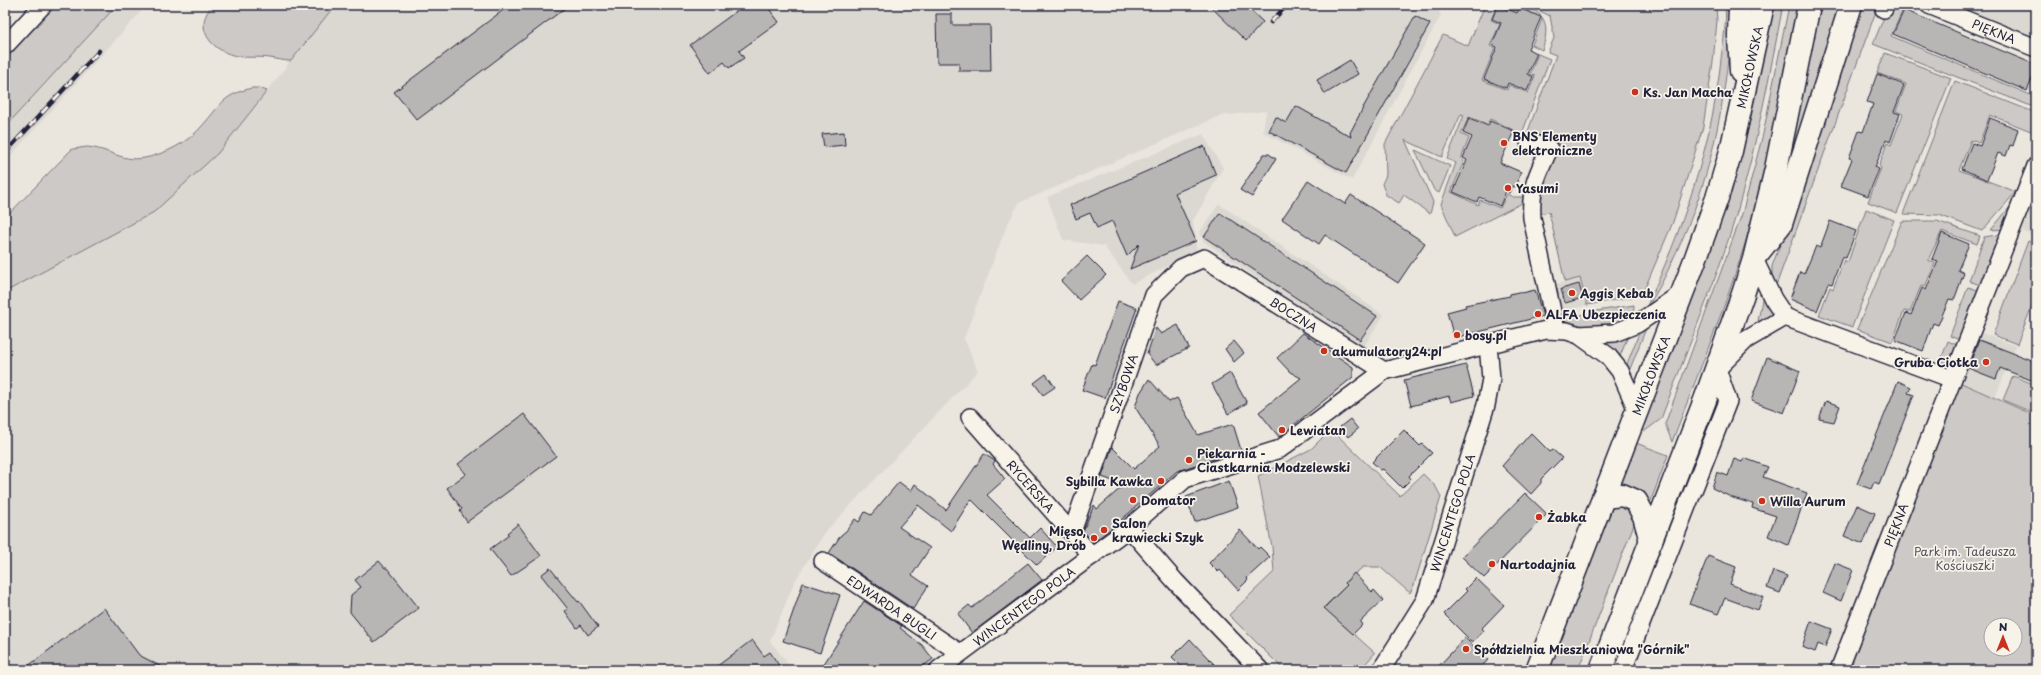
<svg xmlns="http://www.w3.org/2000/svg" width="2041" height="675" viewBox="0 0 2041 675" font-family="'Playpen Sans',sans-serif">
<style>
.built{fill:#dbd8d2}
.green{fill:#cdc9c6;stroke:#787680;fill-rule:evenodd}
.building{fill:#b8b6b5;stroke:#22223b}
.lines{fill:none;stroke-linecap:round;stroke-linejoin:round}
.street-casing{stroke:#22223b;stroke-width:20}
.secondary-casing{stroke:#22223b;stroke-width:25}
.street{stroke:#f7f3e8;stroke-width:17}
.secondary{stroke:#f7f3e8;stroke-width:22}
.rail-casing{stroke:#22223b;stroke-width:4.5}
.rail{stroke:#f7f3e8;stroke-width:3;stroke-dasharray:9;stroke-linecap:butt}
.poi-dot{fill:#c8321e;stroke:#f7f3e8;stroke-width:1.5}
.labels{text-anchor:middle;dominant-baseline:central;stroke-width:3.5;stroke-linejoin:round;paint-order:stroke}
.street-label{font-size:12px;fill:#22223b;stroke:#f7f3e8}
.poi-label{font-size:12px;font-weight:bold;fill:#22223b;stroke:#f7f3e8;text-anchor:start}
.park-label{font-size:12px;fill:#555465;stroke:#f7f3e8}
</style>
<rect width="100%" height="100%" fill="#eae6de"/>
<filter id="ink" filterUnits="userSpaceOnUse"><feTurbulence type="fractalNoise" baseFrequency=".025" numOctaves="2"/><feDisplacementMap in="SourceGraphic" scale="8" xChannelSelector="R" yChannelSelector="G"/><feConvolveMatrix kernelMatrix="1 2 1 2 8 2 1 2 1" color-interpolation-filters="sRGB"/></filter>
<g filter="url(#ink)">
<g class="built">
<path d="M117 5H147L5 162V127Z"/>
<path d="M335 5H1442L1439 11 1441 15 1352 180 1263 132 1266 111 1220 116 1019 203 1007 225 964 338 978 371 825 532 794 583 770 641 793 670H5V292L218 153Z"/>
<path d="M1942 5H2036V40Z"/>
<path d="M1203 134 1223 168 1193 221 1197 251 1132 284 1104 246 1063 240 1047 197Z"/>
<path d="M2036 181V237L2017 229Z"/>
<path d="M1219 204 1384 315 1362 349 1203 241 1200 232Z"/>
<path d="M1580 278 1587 305 1562 312 1555 284Z"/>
<path d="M1979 332 2016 346 1995 398 1959 382Z"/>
</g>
<g class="green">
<path d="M56 5H117L5 127V59Z"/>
<path d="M213 5H335L291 61C284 61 277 59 270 58 258 56 245 59 233 55 209 49 193 25 213 5Z"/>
<path d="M1485 5H1497L1491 20 1500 24 1490 46 1495 48 1482 80 1507 90 1509 85 1528 93 1535 76 1530 74 1538 54 1550 59 1523 131 1524 135 1490 119 1487 124 1469 117 1461 134 1469 138 1461 159 1464 161 1451 192 1478 205 1480 200 1500 208 1507 194 1513 197H1528V200L1455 237 1441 204 1456 163 1447 159 1464 115 1461 114 1442 157 1405 140 1433 202 1430 214 1404 195 1399 203 1386 195 1382 184 1386 175 1385 144 1443 35 1468 46Z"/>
<path d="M1502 5C1534 5 1555 13 1542 50L1532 45 1542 19 1518 6 1516 11Z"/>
<path d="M1528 5H1716L1717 21 1713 62 1703 127 1673 222 1642 295 1587 305 1580 278 1565 282 1549 212 1537 214V197L1561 145 1528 131 1556 55 1548 52 1554 38 1550 16Z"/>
<path d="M1725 5H1732C1728 92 1713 178 1674 257 1666 275 1657 294 1645 310 1682 230 1712 147 1721 59 1723 41 1727 23 1725 5Z"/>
<path d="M1773 5H1783C1770 73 1757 142 1738 209 1717 280 1687 349 1661 419L1645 431 1641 430 1732 191 1751 117Z"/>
<path d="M1789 5H1799C1785 73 1774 142 1755 209 1734 288 1701 365 1672 442L1665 424 1742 214 1763 134Z"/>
<path d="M1818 5H1843L1782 195Z"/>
<path d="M1859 5H1870L1875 9V14L1777 283H1774L1772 275V266L1796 202Z"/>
<path d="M1889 5H1905L1891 36 2033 96 2036 90V108L1873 44Z"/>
<path d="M1885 53 1951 78 1897 213 1868 202 1881 168 1879 166 1887 143 1891 145 1903 114 1896 111 1906 84 1877 73Z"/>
<path d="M1955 81 2036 113V133L1990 115 1979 143 1971 140 1959 170 2014 191 2015 193 1982 231 1939 215 1903 214Z"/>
<path d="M252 88H259L267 91 218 153 154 212 5 292V218L72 149C77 149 83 147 88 147 115 150 124 166 156 155 173 150 191 139 202 126 221 105 222 95 252 88Z"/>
<path d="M1415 150 1450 166 1439 193 1434 190Z"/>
<path d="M2018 197 2005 229 1991 230Z"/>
<path d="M1866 209 1894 220 1852 327 1819 315 1830 287 1833 289 1844 260 1848 262Z"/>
<path d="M1902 221H1937L1980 236 1977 244 1942 231 1928 260 1935 263 1925 287 1921 286 1910 312 1904 311 1892 342 1857 329Z"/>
<path d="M2003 234 1983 286 1969 281 1984 237Z"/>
<path d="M2028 241 2036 244V296L2017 344 1993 335Z"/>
<path d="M1968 287 1981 291 1962 341 1950 336Z"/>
<path d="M1763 294 1778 315 1759 323 1758 321Z"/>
<path d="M1634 305 1633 321C1613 331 1587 327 1566 322L1565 319 1597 311Z"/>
<path d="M1647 326 1628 374 1625 369 1641 328Z"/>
<path d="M1628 336 1619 359 1602 342Z"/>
<path d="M1948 341 1959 346C1955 354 1951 364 1940 362Z"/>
<path d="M2013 376 2036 385V414L2003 400Z"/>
<path d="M1959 382 2036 416V670H1843ZM1991 625H2015V649H1991Z"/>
<path d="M1331 429 1400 496 1423 474 1436 487 1441 497 1414 585 1410 593 1380 567H1363L1345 582 1347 585 1324 607 1375 653 1360 670H1284L1229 615 1274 572 1272 547 1258 476 1311 449Z"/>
<path d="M1636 443 1668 455 1650 503 1645 497 1619 486Z"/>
<path d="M1625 503 1636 519 1578 670H1549L1613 506Z"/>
</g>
<g class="building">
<path d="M510 5H569L417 120 394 92Z"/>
<path d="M745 5H766L779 22 739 51 744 58 729 68 724 62 710 73 690 45Z"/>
<path d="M1209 5H1245L1263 22 1246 41Z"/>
<path d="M1498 5 1517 13 1519 8 1541 17 1528 49 1537 53 1528 74 1533 77 1527 91 1508 83 1506 88 1484 79 1497 47 1492 45 1501 23 1492 19Z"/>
<path d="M1904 10 2036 65V70L2027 91 1893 34Z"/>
<path d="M936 14H952V25H990L991 71H959V63H937Z"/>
<path d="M1415 16 1430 24 1346 173 1269 131 1276 117 1286 123 1296 106 1351 137 1350 133 1364 106Z"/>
<path d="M1350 60 1358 74 1325 94 1317 80Z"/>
<path d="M1877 74 1904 85 1894 112 1900 114 1890 142 1886 140 1875 167 1879 169 1868 196 1841 186 1852 159 1849 158 1859 131 1863 132 1873 104 1867 102Z"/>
<path d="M1469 118 1488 126 1490 121 1514 131 1500 163 1521 172 1515 187 1512 186 1509 193 1506 191 1500 206 1479 197 1477 202 1453 192 1467 160 1463 158 1472 137 1463 133Z"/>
<path d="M1990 118 2018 129 2013 146 2010 145 2006 156 1998 153 1987 180 1962 169 1972 143 1980 146Z"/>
<path d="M844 132 845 145 824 147 822 134Z"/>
<path d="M1204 146 1216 175 1175 193 1196 241 1130 269 1139 244 1127 256 1112 221 1097 228 1090 213 1076 219 1070 205Z"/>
<path d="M1264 154H1269L1276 159 1252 197 1240 190Z"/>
<path d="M1308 180 1345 204 1351 195 1425 243 1398 283 1325 235 1319 244 1282 219Z"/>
<path d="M1220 213 1377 316 1360 340 1204 237Z"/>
<path d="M1830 221 1856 231 1846 258 1842 257 1832 284 1828 283 1817 311 1790 299 1800 272 1804 274 1816 246 1820 248Z"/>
<path d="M1942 233 1969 244 1958 270 1964 273 1954 300 1949 299 1938 325 1933 323 1923 351 1895 340 1906 313 1911 315 1922 288 1926 290 1938 261 1932 259Z"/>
<path d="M1087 256 1106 275 1079 300 1061 281Z"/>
<path d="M1579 284 1583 298 1565 303 1561 289Z"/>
<path d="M1535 290 1543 316 1454 338 1447 312 1466 307 1465 305 1510 296V294L1518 292 1522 293Z"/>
<path d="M1118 301 1137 308 1105 398 1082 390 1092 364 1095 365Z"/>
<path d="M1178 325 1189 348 1156 365 1147 354 1156 328 1161 334Z"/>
<path d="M1303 333 1353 367V377L1279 437 1259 412 1301 378 1290 372 1277 358Z"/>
<path d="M1979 340 2036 362V382L2000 368 1996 379 1968 368Z"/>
<path d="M1234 341 1244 353 1234 362 1225 349Z"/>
<path d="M1767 357 1800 371 1784 413 1751 401Z"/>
<path d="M1466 365 1474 396 1451 402 1449 396 1411 406 1404 380Z"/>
<path d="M1230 373 1247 403 1228 414 1212 384Z"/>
<path d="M1046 374 1055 387 1043 395 1034 383Z"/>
<path d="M1149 379 1169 402 1177 398 1198 435 1233 424 1241 450 1177 471 1112 528 1093 542 1083 531 1094 505 1097 509 1124 485 1102 477 1112 447 1134 469 1160 446 1135 407 1140 393Z"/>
<path d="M1898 381 1911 387 1908 393 1914 395 1879 484 1874 482 1871 489 1857 484Z"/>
<path d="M1826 401 1840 406 1834 422 1819 419Z"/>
<path d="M524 414 556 456 467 522 460 511 462 509 447 488 466 474 458 464Z"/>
<path d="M1350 419 1358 429 1348 437 1340 427Z"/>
<path d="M1404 430 1420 446 1422 444 1432 453 1409 476 1411 479 1402 488 1383 469 1381 470 1372 462Z"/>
<path d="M1531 433 1550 452 1553 450 1562 458 1541 479V483L1531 494 1502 466Z"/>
<path d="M984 454 995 461 993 464 1005 479 987 495 1030 538 1040 528 1057 547 1037 565 971 499 951 531 918 505 899 527 930 548 912 575 928 586 913 609 829 553 841 535 846 531 855 519 859 522 865 512 871 515 899 482 911 491 915 484 946 510Z"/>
<path d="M1744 458 1768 467 1763 477 1807 493 1788 545 1768 536 1776 516 1752 508 1753 504 1733 498 1712 488 1717 472 1728 476 1734 459 1742 462Z"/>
<path d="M1229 481 1238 507 1195 522 1186 497Z"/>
<path d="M1525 493 1547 514 1484 578 1462 557Z"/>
<path d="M1857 505 1875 513 1863 544 1844 536Z"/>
<path d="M518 524 541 556 511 576 490 549 509 535 507 533Z"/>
<path d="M1240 530 1258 549 1260 547 1270 557 1247 578 1248 580 1238 590 1220 570 1218 572 1209 563Z"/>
<path d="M1708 556 1736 567 1730 584 1763 597 1758 610 1725 598 1718 614 1689 604Z"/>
<path d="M379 561 385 568H387L419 608 374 642 350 612 351 595 361 587 355 580Z"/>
<path d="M1028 563 1042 580 972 633 958 614 969 605 972 608Z"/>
<path d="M1835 563 1853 570 1841 601 1823 593Z"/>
<path d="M550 568 578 602 579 601 598 627 588 635 581 625 577 628 565 611 568 609 541 575Z"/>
<path d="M1773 571 1787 576 1780 593 1767 588Z"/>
<path d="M1354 573 1372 592 1374 590 1383 600 1360 622 1362 625 1353 634 1324 608 1347 585 1345 583Z"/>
<path d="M1476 578 1504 605 1482 628 1484 631 1472 642 1444 614 1467 591 1465 589Z"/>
<path d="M803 583 840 595 820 653 783 641Z"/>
<path d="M864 601 902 626 900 628 922 645 933 659 918 670H820Z"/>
<path d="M104 608 139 655 167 670H23Z"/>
<path d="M1811 621 1832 629 1825 647 1818 644 1815 652 1802 647Z"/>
<path d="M1465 638 1488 660 1478 670H1435Z"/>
<path d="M1190 639 1205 655 1220 670H1185L1172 657Z"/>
<path d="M752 640 764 656 770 652 782 670H712Z"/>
</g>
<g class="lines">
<g class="street-casing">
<g id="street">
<path id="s1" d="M1929 5 2036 48"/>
<path d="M1884 9 1885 5"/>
<path d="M5 46 43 5"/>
<path d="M1529 142 1549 149C1537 176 1530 187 1532 218L1556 330"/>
<path d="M1754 259 1773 299 1785 317 1952 379"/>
<path d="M1579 335 1614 333 1637 324 1682 293"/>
<path id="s2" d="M970 417 1092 556"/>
<path d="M1129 528 1175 581 1260 670"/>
<path id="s3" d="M1072 532 1154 295 1181 268 1204 258 1384 371"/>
<path id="s4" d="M823 561 960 653"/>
<path id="s5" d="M938 670 1129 528 1185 479 1280 449 1384 371 1546 330 1567 331 1579 335 1608 356 1620 371 1637 410"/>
<path id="s6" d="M1381 670 1425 600 1486 405 1491 379 1488 344"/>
<path d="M1623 670 1728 401 1717 369 1746 340 1785 317"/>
<path id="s7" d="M1839 670 2036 166"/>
</g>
</g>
<g class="secondary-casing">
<g id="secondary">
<path d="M1740 5 1739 35 1741 71"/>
<path d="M1758 253 1781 224 1851 5"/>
<path d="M1603 497 1622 495 1636 501 1644 516 1651 541"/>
<path id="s8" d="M1537 670 1695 260 1717 198 1731 151 1763 5"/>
<path d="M1601 670 1705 400 1743 294 1754 259 1776 169 1809 5"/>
</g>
</g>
<use href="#street" class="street"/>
<use href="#secondary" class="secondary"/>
<g class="rail-casing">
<g id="rail">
<path d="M1271 22 1287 5"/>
<path d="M5 153 99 51"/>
</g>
</g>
<use href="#rail" class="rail"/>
</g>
</g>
<g class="poi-dot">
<circle cx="1635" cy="92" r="4"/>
<circle cx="1504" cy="143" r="4"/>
<circle cx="1508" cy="188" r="4"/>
<circle cx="1572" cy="293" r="4"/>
<circle cx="1538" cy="314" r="4"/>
<circle cx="1457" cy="335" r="4"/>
<circle cx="1324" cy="351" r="4"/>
<circle cx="1986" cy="362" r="4"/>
<circle cx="1282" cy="430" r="4"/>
<circle cx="1189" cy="460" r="4"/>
<circle cx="1161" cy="481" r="4"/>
<circle cx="1133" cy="500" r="4"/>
<circle cx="1762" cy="501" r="4"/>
<circle cx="1539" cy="517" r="4"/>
<circle cx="1104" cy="530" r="4"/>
<circle cx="1094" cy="538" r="4"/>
<circle cx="1492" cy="564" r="4"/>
<circle cx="1466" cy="649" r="4"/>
</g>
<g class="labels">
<g class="street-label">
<text stroke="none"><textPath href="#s1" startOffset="70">PIĘKNA</textPath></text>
<text stroke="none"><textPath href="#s8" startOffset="640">MIKOŁOWSKA</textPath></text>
<text stroke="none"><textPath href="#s3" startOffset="420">BOCZNA</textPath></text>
<text stroke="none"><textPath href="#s8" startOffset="316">MIKOŁOWSKA</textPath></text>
<text stroke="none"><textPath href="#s3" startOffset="157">SZYBOWA</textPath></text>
<text stroke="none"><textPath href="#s2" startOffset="92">RYCERSKA</textPath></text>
<text stroke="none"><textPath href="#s6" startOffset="174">WINCENTEGO POLA</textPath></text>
<text stroke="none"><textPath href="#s7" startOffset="156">PIĘKNA</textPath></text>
<text stroke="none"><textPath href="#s5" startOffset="107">WINCENTEGO POLA</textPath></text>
<text stroke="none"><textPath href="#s4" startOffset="83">EDWARDA BUGLI</textPath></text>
</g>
<g class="poi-label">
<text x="1643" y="92">Ks. Jan Macha</text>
<text x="1512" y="136">BNS Elementy<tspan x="1512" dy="14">elektroniczne</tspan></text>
<text x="1516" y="188">Yasumi</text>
<text x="1580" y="293">Aggis Kebab</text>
<text x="1546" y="314">ALFA Ubezpieczenia</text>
<text x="1465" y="335">bosy.pl</text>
<text x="1332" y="351">akumulatory24.pl</text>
<text x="1978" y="362" text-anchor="end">Gruba Ciotka</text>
<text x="1290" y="430">Lewiatan</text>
<text x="1197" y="453">Piekarnia -<tspan x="1197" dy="14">Ciastkarnia Modzelewski</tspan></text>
<text x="1153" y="481" text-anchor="end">Sybilla Kawka</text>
<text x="1141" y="500">Domator</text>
<text x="1770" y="501">Willa Aurum</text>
<text x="1547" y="517">Żabka</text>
<text x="1112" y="523">Salon<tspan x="1112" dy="14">krawiecki Szyk</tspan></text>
<text x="1086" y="531" text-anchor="end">Mięso,<tspan x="1086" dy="14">Wędliny, Drób</tspan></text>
<text x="1500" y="564">Nartodajnia</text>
<text x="1474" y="649">Spółdzielnia Mieszkaniowa "Górnik"</text>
</g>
<g class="park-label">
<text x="1965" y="551">Park im. Tadeusza<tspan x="1965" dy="14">Kościuszki</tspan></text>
</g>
</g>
<rect width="2041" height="675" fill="none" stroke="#f7f3e8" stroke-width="20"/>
<rect x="10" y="10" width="2021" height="655" fill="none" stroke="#22223b" stroke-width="1.5" filter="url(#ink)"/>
<g transform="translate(2003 637)"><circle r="19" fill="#f7f3e8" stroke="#a29fa3"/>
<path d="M0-3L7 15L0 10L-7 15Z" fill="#c8321e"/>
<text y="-6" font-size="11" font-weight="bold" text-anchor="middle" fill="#22223b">N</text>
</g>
</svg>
